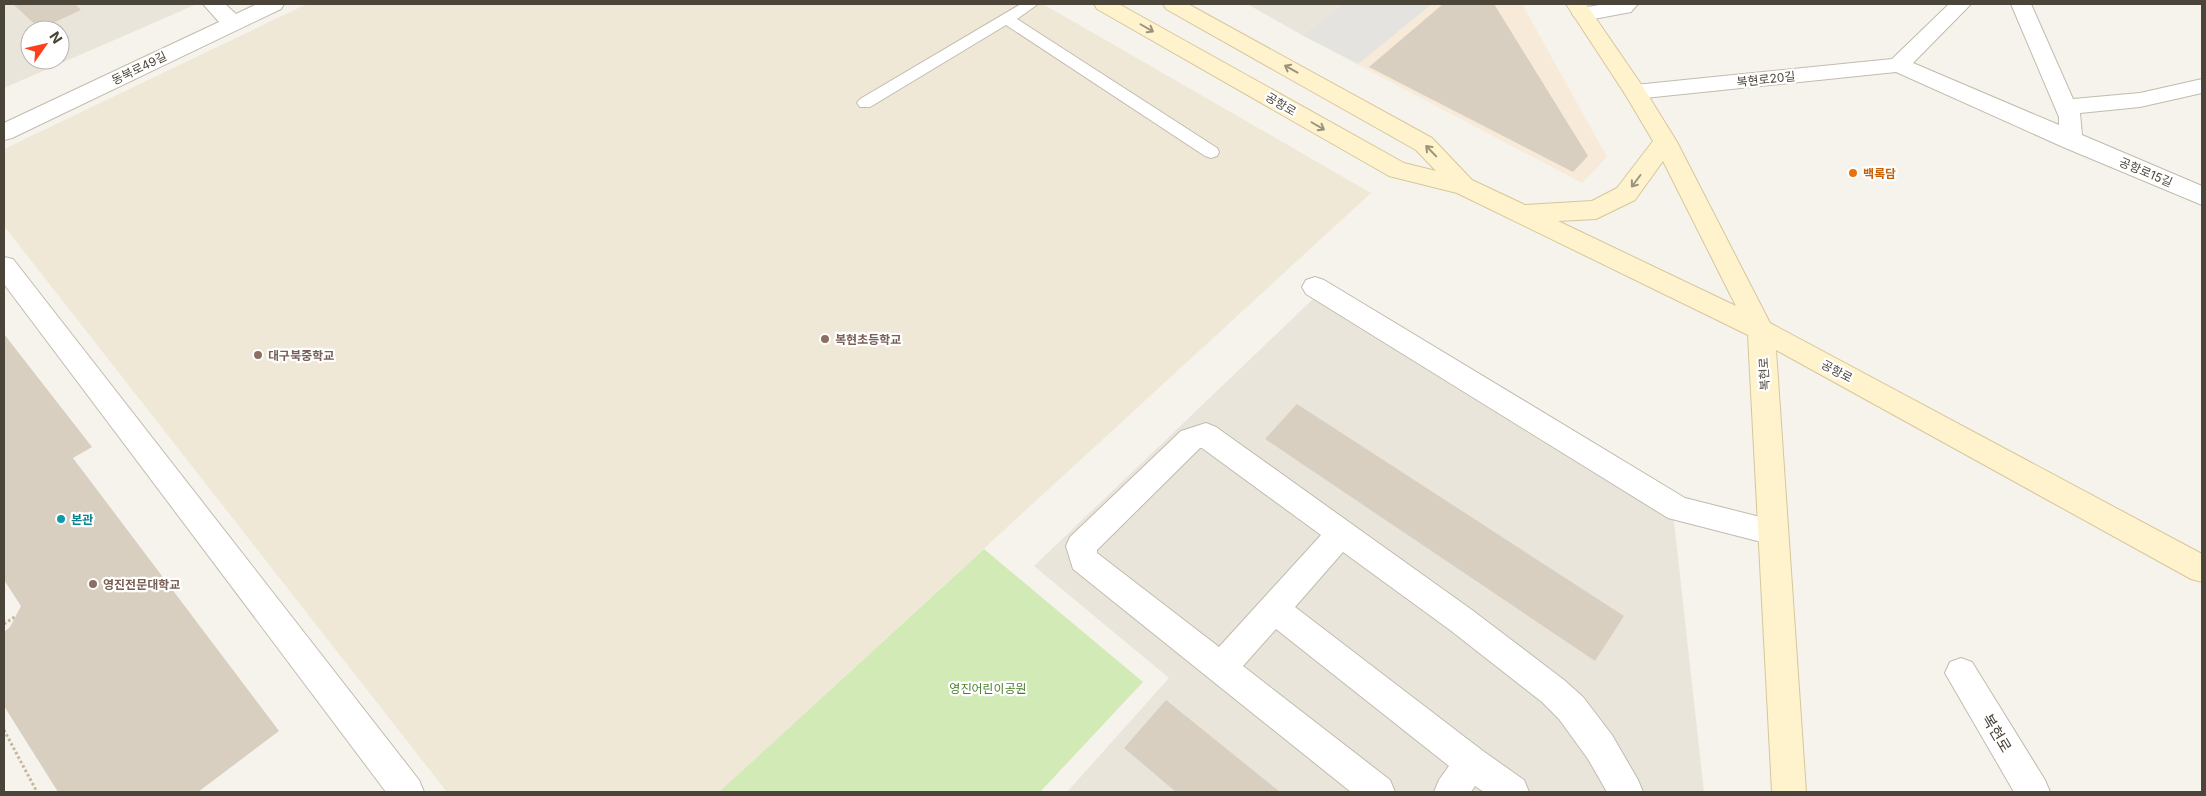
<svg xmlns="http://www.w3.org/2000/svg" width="2206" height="796" viewBox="0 0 2206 796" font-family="Inter,'Noto Sans KR',sans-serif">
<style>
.residential{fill:#eae5da;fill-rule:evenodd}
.commercial{fill:#f7ead8}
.education{fill:#efe8d6}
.green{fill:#d2eab5}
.parking{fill:#e5e3e0}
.building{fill:#d8cfc1}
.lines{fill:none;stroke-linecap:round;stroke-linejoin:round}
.lane-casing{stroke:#c2bbae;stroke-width:2}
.street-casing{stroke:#c2bbae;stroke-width:2}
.secondary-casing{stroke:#d6c79b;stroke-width:2}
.path{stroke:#c4b79f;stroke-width:3;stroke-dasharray:2.5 2.5;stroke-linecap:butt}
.lane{fill:#fff;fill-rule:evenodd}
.street{fill:#fff;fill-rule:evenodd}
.secondary{fill:#fff3cd;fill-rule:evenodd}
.oneway{stroke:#9c937c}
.food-dot{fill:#e8710a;stroke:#fff;stroke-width:2}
.education-dot{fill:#8d6e63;stroke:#fff;stroke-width:2}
.culture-dot{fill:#0f9aa8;stroke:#fff;stroke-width:2}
.labels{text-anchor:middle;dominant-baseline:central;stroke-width:4.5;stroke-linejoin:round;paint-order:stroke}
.street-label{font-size:12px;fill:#4b4439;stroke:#fff}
.food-label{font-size:12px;font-weight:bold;fill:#c56008;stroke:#fff;text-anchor:start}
.education-label{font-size:12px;font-weight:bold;fill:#785e54;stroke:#fff;text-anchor:start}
.culture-label{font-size:12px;font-weight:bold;fill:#0d838f;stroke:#fff;text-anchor:start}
.park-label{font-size:12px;fill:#4a7f2a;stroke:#fff}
.near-street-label{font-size:15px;fill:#4b4439;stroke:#fff}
</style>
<rect width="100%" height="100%" fill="#f6f3ec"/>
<g class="residential">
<path d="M4 4H197L4 88ZM30 30H60V60H30Z"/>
<path d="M1247 4H1343L1302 35Z"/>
<path d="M1313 299 1673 512 1704 792H1067L1169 678 1034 566Z"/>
</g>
<path class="commercial" d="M1343 4H1522L1607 157 1582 183 1302 35Z"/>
<path class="education" d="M307 4H1043L1371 193 719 792H447L4 226V149Z"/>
<path class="green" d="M984 549 1143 682 1040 792H719Z"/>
<path class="parking" d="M1343 4H1432L1358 64 1302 35Z"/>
<g class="building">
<path d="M13 4H75L81 10 40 29Z"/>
<path d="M1443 4H1494L1588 156 1573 172 1369 67Z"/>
<path d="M4 334 92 447 73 458 279 731 198 792H58L4 706V632L10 627 21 606 4 580Z"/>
<path d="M1297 404 1624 616 1595 661 1265 439Z"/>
<path d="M1166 700 1280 792H1176L1124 748Z"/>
</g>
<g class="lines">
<g class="lane-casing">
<path id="lane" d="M1021 4H1038L1017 19 1217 148 1219 152 1217 156 1211 158 1205 156 1006 25 870 107H860L857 103 860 99Z"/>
</g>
<g class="street-casing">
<g id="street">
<path d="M203 4H225L236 14 257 4H284L281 9 12 138 4 140V123L219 22Z"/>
<path d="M1605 4H1638L1631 12 1583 21 1576 19 1572 14 1576 9Z"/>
<path d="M1949 4H1971L1913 63 2059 125V117L2011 4H2031L2073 99 2140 93 2202 79V93L2140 107 2080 113 2082 135 2202 186V205L2063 147 1896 72 1635 99 1627 97 1624 92 1627 87 1635 85 1892 59Z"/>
<path d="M4 257 13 259 419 780 424 792H386L4 284Z"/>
<path d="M1315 277 1324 280 1685 498 1784 523 1788 532 1784 541 1773 545 1668 518 1306 294 1302 287 1306 280Z"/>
<path d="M1206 423 1216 427 1472 610 1564 680 1583 697 1612 735 1638 780 1643 792H1607L1588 759 1559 719 1542 702 1450 630 1343 552 1295 607 1483 751 1524 780 1529 792H1484L1475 786 1471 792H1434L1439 780 1449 766 1276 629 1243 666 1390 780 1395 792H1351L1073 569 1066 546 1070 537 1181 431ZM1200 448H1202L1321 535 1219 647 1097 553V550Z"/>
<path d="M1961 658 1972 662 2045 780 2050 792H2014L1945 673 1950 662Z"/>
</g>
</g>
<g class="secondary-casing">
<path id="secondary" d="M1094 4H1119L1404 163 1436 171 1416 150 1166 9 1163 4H1188L1432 138 1472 180 1525 205 1592 201 1617 188 1653 141 1625 94 1566 4H1586L1643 87 1677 142 1770 323 2202 554V582L2191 579 1776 350 1806 792H1772L1748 335 1457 193 1389 176 1097 9ZM1663 161 1736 306 1558 221 1596 219 1635 200Z"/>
</g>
<g class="path">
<path d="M4 624 16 616"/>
<path d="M4 730 37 792"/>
</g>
<use href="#lane" class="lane"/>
<use href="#street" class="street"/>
<use href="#secondary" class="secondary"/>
</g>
<defs><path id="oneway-shaft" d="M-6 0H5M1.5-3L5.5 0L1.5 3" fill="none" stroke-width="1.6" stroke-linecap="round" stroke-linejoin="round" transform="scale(1.25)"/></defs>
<g class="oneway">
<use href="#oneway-shaft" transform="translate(1147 28) rotate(30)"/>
<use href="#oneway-shaft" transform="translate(1291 69) rotate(-151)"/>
<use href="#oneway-shaft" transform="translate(1318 126) rotate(30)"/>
<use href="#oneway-shaft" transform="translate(1431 151) rotate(-134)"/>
<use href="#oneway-shaft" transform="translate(1636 181) rotate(127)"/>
</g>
<circle class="food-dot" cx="1853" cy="173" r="5"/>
<g class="education-dot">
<circle cx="825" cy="339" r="5"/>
<circle cx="258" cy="355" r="5"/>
<circle cx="93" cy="584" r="5"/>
</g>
<circle class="culture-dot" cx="61" cy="519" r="5"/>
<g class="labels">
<g class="street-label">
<text transform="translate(139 68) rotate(-26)">동북로49길</text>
<text transform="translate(1766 79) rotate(-6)">복현로20길</text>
<text transform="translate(1281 104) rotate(30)">공항로</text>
<text transform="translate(2146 172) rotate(23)">공항로15길</text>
<text transform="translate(1837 371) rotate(28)">공항로</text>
<text transform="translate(1764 374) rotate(-93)">복현로</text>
</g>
<g class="food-label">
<text x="1863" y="173">백록담</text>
</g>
<g class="education-label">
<text x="835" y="339">복현초등학교</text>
<text x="268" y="355">대구북중학교</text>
<text x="103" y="584">영진전문대학교</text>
</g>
<g class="culture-label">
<text x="71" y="519">본관</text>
</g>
<g class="park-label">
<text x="988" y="688">영진어린이공원</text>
</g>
<g class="near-street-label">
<text transform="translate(1997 733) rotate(59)">복현로</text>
</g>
</g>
<rect width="2206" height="796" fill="none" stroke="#4b4439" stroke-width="10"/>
<g transform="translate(45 45) rotate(56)"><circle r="24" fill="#ffffff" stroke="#b7b4b0"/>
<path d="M0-4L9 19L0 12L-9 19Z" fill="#fc3f1d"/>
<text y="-8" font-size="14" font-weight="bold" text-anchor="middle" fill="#4b4439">N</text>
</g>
</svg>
